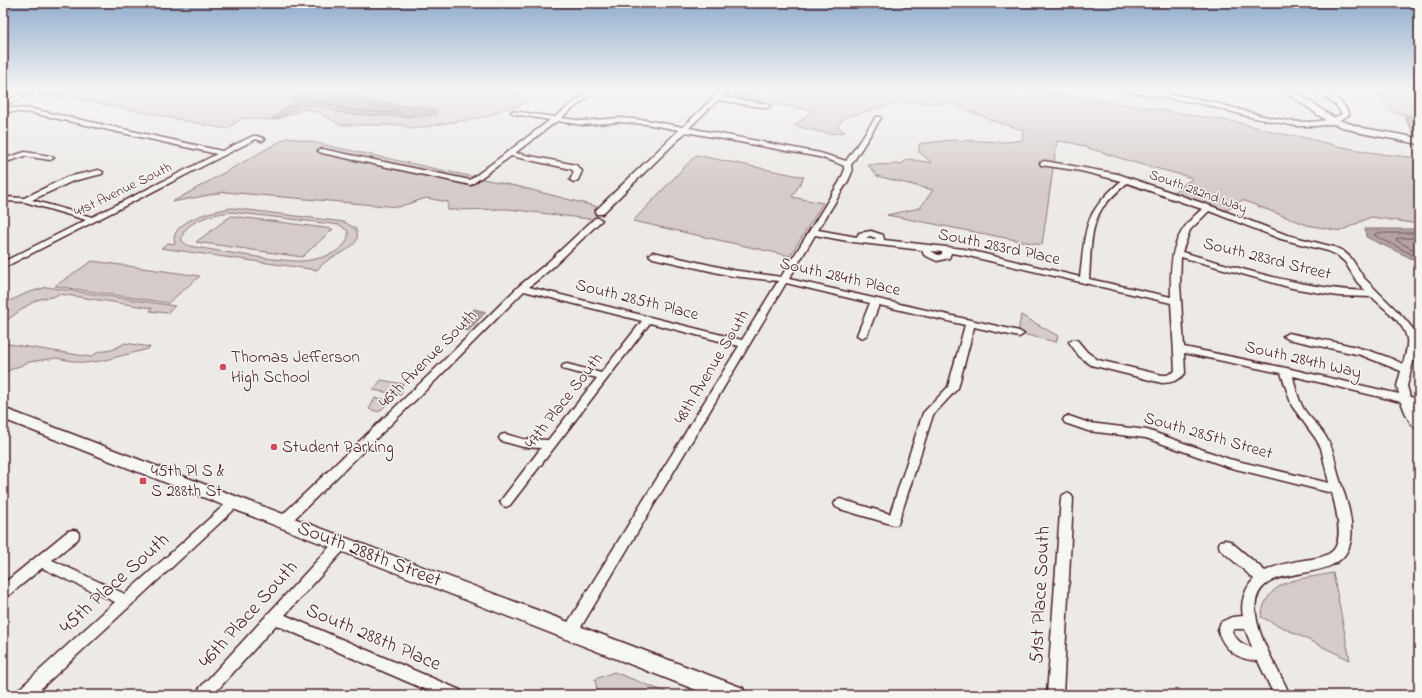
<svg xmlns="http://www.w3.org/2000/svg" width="1422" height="698" viewBox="0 0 1422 698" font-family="'Indie Flower',sans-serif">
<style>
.green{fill:#d4cbca;stroke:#8f757a;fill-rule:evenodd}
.water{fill:#b1a2a3;stroke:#886e73}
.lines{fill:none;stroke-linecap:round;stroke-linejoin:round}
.shore{stroke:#73535b;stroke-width:1}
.minor-casing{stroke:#4a1f2b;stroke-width:3}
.tertiary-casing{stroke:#4a1f2b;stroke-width:3}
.secondary-casing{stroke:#4a1f2b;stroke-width:3}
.minor{fill:#f6f6f2;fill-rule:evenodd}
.tertiary{fill:#f6f6f2;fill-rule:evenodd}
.secondary{fill:#f6f6f2;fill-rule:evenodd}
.poi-dot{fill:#d1495b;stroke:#f6f6f2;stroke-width:1.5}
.labels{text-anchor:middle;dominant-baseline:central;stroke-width:3;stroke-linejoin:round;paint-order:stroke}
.far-street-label{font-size:14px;fill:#4a1f2b;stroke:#f6f6f2}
.street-label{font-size:17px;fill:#4a1f2b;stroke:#f6f6f2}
.poi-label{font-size:17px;fill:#4a1f2b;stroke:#f6f6f2;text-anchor:start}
.near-street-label{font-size:20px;fill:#4a1f2b;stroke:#f6f6f2}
</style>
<rect width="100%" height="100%" fill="#ece9e6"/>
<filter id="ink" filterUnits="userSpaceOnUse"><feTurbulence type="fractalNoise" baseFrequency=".025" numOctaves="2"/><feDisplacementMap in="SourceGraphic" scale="8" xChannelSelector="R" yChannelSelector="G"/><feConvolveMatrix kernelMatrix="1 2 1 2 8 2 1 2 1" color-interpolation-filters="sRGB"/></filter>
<g filter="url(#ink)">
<g class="green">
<path d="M3 89H484L487 91H507L528 98 520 106 503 109 489 116 413 129 402 125H340L318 112 306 109 274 120 243 118 226 129 77 99 3 91ZM328 91 336 93 337 95 341 96 366 98 377 102 404 106H419L436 114 409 117 347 114 329 108 310 105 300 106 276 119H273L288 106 297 105 292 97Z"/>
<path d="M738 89H1029L1241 123 1277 133 1302 137 1337 146 1381 154 1419 158V224L1371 217 1340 231 1307 225 1242 200 1225 211 1174 192 1193 178 1132 162 1073 143 1057 141 1042 245 887 215 920 208 933 190 877 176 868 165 901 164 908 159 932 163 919 152V144L951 140 1007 142 1022 140 1023 130 996 122 953 104 899 102 844 118 837 127 845 132 830 134 795 126 812 110 778 105 733 95Z"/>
<path d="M1362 89H1419V117L1394 113 1381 100Z"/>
<path d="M288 137 520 187 602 208 597 213 598 220 507 209 448 210V202L426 198 398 207 225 192 172 202Z"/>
<path d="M696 155 804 177 792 197 823 203 790 256 633 221Z"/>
<path d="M232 208 344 222 355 228C366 247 336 253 327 261 323 263 320 267 317 270L161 248 168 243 175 244C167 221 216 210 232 208ZM232 212 340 225 348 231C352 253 312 262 296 261 262 259 228 252 194 247L187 245 182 241C180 221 217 213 232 212Z"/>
<path d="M231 216 333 229 302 257 196 242Z"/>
<path d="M92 261 200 276 168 303 55 286Z"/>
<path d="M47 287 175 306 167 313 150 311 152 308 59 294C51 299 43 297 35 301 24 307 13 316 3 323V304L27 293Z"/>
<path d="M1021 315 1058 336 1056 342 1018 333Z"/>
<path d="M3 343 91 357 98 352 112 350 125 343 150 347 148 349 101 361 84 363 56 358 29 362 3 373Z"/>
<path d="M381 380 403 384 401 395 373 390Z"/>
<path d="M375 398 391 400 379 412 369 409Z"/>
<path d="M1333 573 1350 660 1261 617C1267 577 1301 580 1333 573Z"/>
<path d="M614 672 673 695H598L595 679Z"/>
</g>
<g class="water">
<path d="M315 91 337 93V95L341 96 344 94 357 95 377 102 404 106H419L437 111 436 114C415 118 395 116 375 115 366 114 356 115 347 114 335 112 324 106 311 105 296 104 287 119 272 119L288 106 297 105 291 97Z"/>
<path d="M1406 116 1413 117 1419 121 1417 122 1419 125V136L1414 134 1404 117Z"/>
<path d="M1365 229H1419V262L1366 237Z"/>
<path d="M474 309 486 312 468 331 459 329Z"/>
</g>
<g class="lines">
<g class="shore">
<path d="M315 95 332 96 340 100C353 96 363 102 375 106 383 108 393 106 400 111L396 113 347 110 329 104 301 100 303 97Z"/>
<path d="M1419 233H1376L1374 235 1419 258"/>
<path d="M1419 238H1398L1396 240 1419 253"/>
</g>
<g class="minor-casing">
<g id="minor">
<path d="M591 89H598L561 118 583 121 620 118 646 120 683 127 722 89H729L722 97 767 104 770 106 767 108 718 100 689 128 820 153 846 161 876 117H880L881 118 851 165 852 172 848 181 818 230 857 237 859 233 871 231 883 235 884 240 964 249 1080 277C1086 229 1082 215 1121 181L1081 171 1041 165 1040 163 1044 161 1118 174 1211 206 1287 235 1334 247 1343 251 1351 258 1364 278 1403 317 1414 330 1417 339V346L1407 386 1410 397 1419 399V407L1413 405 1419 417V429C1409 426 1405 411 1401 402L1293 376C1295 387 1298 398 1303 408 1310 419 1321 427 1327 439 1334 450 1335 461 1338 474 1344 494 1354 517 1351 539 1343 594 1248 552 1256 615 1260 643 1278 668 1290 695H1274L1258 661C1239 660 1223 650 1218 630L1221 622 1232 617 1243 616C1240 603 1245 588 1254 579L1220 549 1219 545 1220 541 1225 540 1230 541 1265 571C1315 547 1355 579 1332 493L1228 467 1146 438 1088 431 1065 423 1063 420 1065 417 1069 416 1089 423 1147 430 1229 459 1329 483 1321 448 1316 439 1292 406 1281 373 1184 353 1185 373C1180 380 1171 383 1162 383L1091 365 1079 356 1069 342 1071 340H1077L1087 352 1098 360 1162 375H1167L1175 371 1171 303 964 255 951 253 949 258 937 261 924 255 922 250 853 242 815 235 789 279 1019 331 1024 334 1019 337 974 327 958 388 933 415 898 524 894 525 840 509 836 507 834 504 836 501 840 499 890 514 923 413 948 387 965 325 879 305 867 335 862 338 857 335 870 303 786 283 575 637 570 639 565 637 563 632 565 627 739 346 650 323 510 505 506 507 502 505 500 502 502 499 541 448 523 447 501 441 499 438 501 435 505 434 523 439 548 440 597 378 563 369 562 367 563 365 567 364 601 373 642 321 524 291 437 379 287 526 283 527 279 526 277 522 279 518 429 375 519 286 547 263 595 218H598L602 220 553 267 529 287 742 340 778 281 732 276 653 258 649 255 653 252 732 270 781 277 840 181 844 172V166L835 162 819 157 686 132 602 214H596V210L679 130 646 124 620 122 583 125 557 121 515 153 576 165 582 171 578 180 574 182 570 180 574 172 571 169 511 156 471 185 322 153 318 151 322 149 470 180 550 120 514 114 511 112 512 111 555 117ZM1127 183 1202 209C1171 235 1170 258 1171 297L1089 279C1091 256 1089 227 1103 207 1110 198 1119 190 1127 183ZM1209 211 1281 239 1328 251 1337 255 1345 262 1357 282 1366 291C1303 289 1243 269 1182 252L1190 230ZM870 236 876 238 875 239 866 238ZM931 251 942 252V254L938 255ZM1181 257 1292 288 1338 296 1372 297C1383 308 1405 323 1407 339 1408 347 1405 356 1403 364 1367 346 1327 341 1288 333L1283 336 1288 339 1361 355 1401 371 1397 386 1399 394 1286 368 1184 347 1180 284ZM1235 629H1245L1252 647C1243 646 1235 639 1232 631Z"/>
<path d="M1112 89C1142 89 1173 94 1203 100 1246 109 1301 135 1342 114L1336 105 1313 89C1327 89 1345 102 1349 115L1332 124 1315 126H1296L1255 118 1203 104Z"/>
<path d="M28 92 33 93 3 106V102Z"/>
<path d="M3 107 32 109 222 151 253 136H257L265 139 262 141 256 139 3 268V262L86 220 25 202 3 201V197L24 198 67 177 99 170 103 172 102 174 73 181 32 200 92 217 217 154 32 113 3 111Z"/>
<path d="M25 152 50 156 54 158 50 160 25 156 3 163V159Z"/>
<path d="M1067 493 1071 495 1073 498 1063 695H1047L1061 498 1063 495Z"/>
<path d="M234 498 238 500 240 503 238 506 34 695H15L18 690 115 602 42 568 8 596 3 598V584L68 531 73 530 78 531 79 535 78 539 52 560 125 594 230 500Z"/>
<path d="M341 539 346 540 347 544 346 548 285 615 460 690 463 695H438L276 625 213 695H195L198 690 336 540Z"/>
</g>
</g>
<g class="tertiary-casing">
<path id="tertiary" d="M1281 89H1291L1336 119 1363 128 1419 138V144L1361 133 1330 123Z"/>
</g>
<g class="secondary-casing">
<path id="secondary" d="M3 408 735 685 743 688 746 695H709L3 419Z"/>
</g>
<use href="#minor" class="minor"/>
<use href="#tertiary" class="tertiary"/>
<use href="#secondary" class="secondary"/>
</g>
</g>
<linearGradient id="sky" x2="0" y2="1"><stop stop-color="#92adcc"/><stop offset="0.48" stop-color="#f6f5f4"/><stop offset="1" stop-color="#f6f5f4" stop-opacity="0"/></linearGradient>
<rect width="1422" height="187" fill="url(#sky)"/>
<g class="poi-dot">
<circle cx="223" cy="367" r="4"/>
<circle cx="274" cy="447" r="4"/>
<rect x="139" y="477" width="8" height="8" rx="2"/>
</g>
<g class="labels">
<g class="far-street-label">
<text transform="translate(123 190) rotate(-26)">41st Avenue South</text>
<text transform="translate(1198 192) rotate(20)">South 282nd Way</text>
</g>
<g class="street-label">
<text transform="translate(999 247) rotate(12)">South 283rd Place</text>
<text transform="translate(1267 259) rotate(14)">South 283rd Street</text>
<text transform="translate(840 277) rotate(13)">South 284th Place</text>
<text transform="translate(637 300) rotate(14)">South 285th Place</text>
<text transform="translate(428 359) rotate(-45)">46th Avenue South</text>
<text transform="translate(1303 360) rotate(13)">South 284th Way</text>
<text transform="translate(712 367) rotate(-59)">48th Avenue South</text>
<text transform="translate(564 401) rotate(-52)">47th Place South</text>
<text transform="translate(1208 436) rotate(16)">South 285th Street</text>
</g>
<g class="poi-label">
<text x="231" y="357">Thomas Jefferson<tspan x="231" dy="20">High School</tspan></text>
<text x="282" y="447">Student Parking</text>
<text x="151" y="471">45th Pl S &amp;<tspan x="151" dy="20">S 288th St</tspan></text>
</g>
<g class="near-street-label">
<text transform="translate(369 555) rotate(21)">South 288th Street</text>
<text transform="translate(115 584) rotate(-42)">45th Place South</text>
<text transform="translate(1041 595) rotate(-87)">51st Place South</text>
<text transform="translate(249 615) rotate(-48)">46th Place South</text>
<text transform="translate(373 638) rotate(23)">South 288th Place</text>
</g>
</g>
<rect width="1422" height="698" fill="none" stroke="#f6f6f2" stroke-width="16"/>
<rect x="8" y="8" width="1406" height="682" fill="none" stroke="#4a1f2b" stroke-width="1.5" filter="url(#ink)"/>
</svg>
